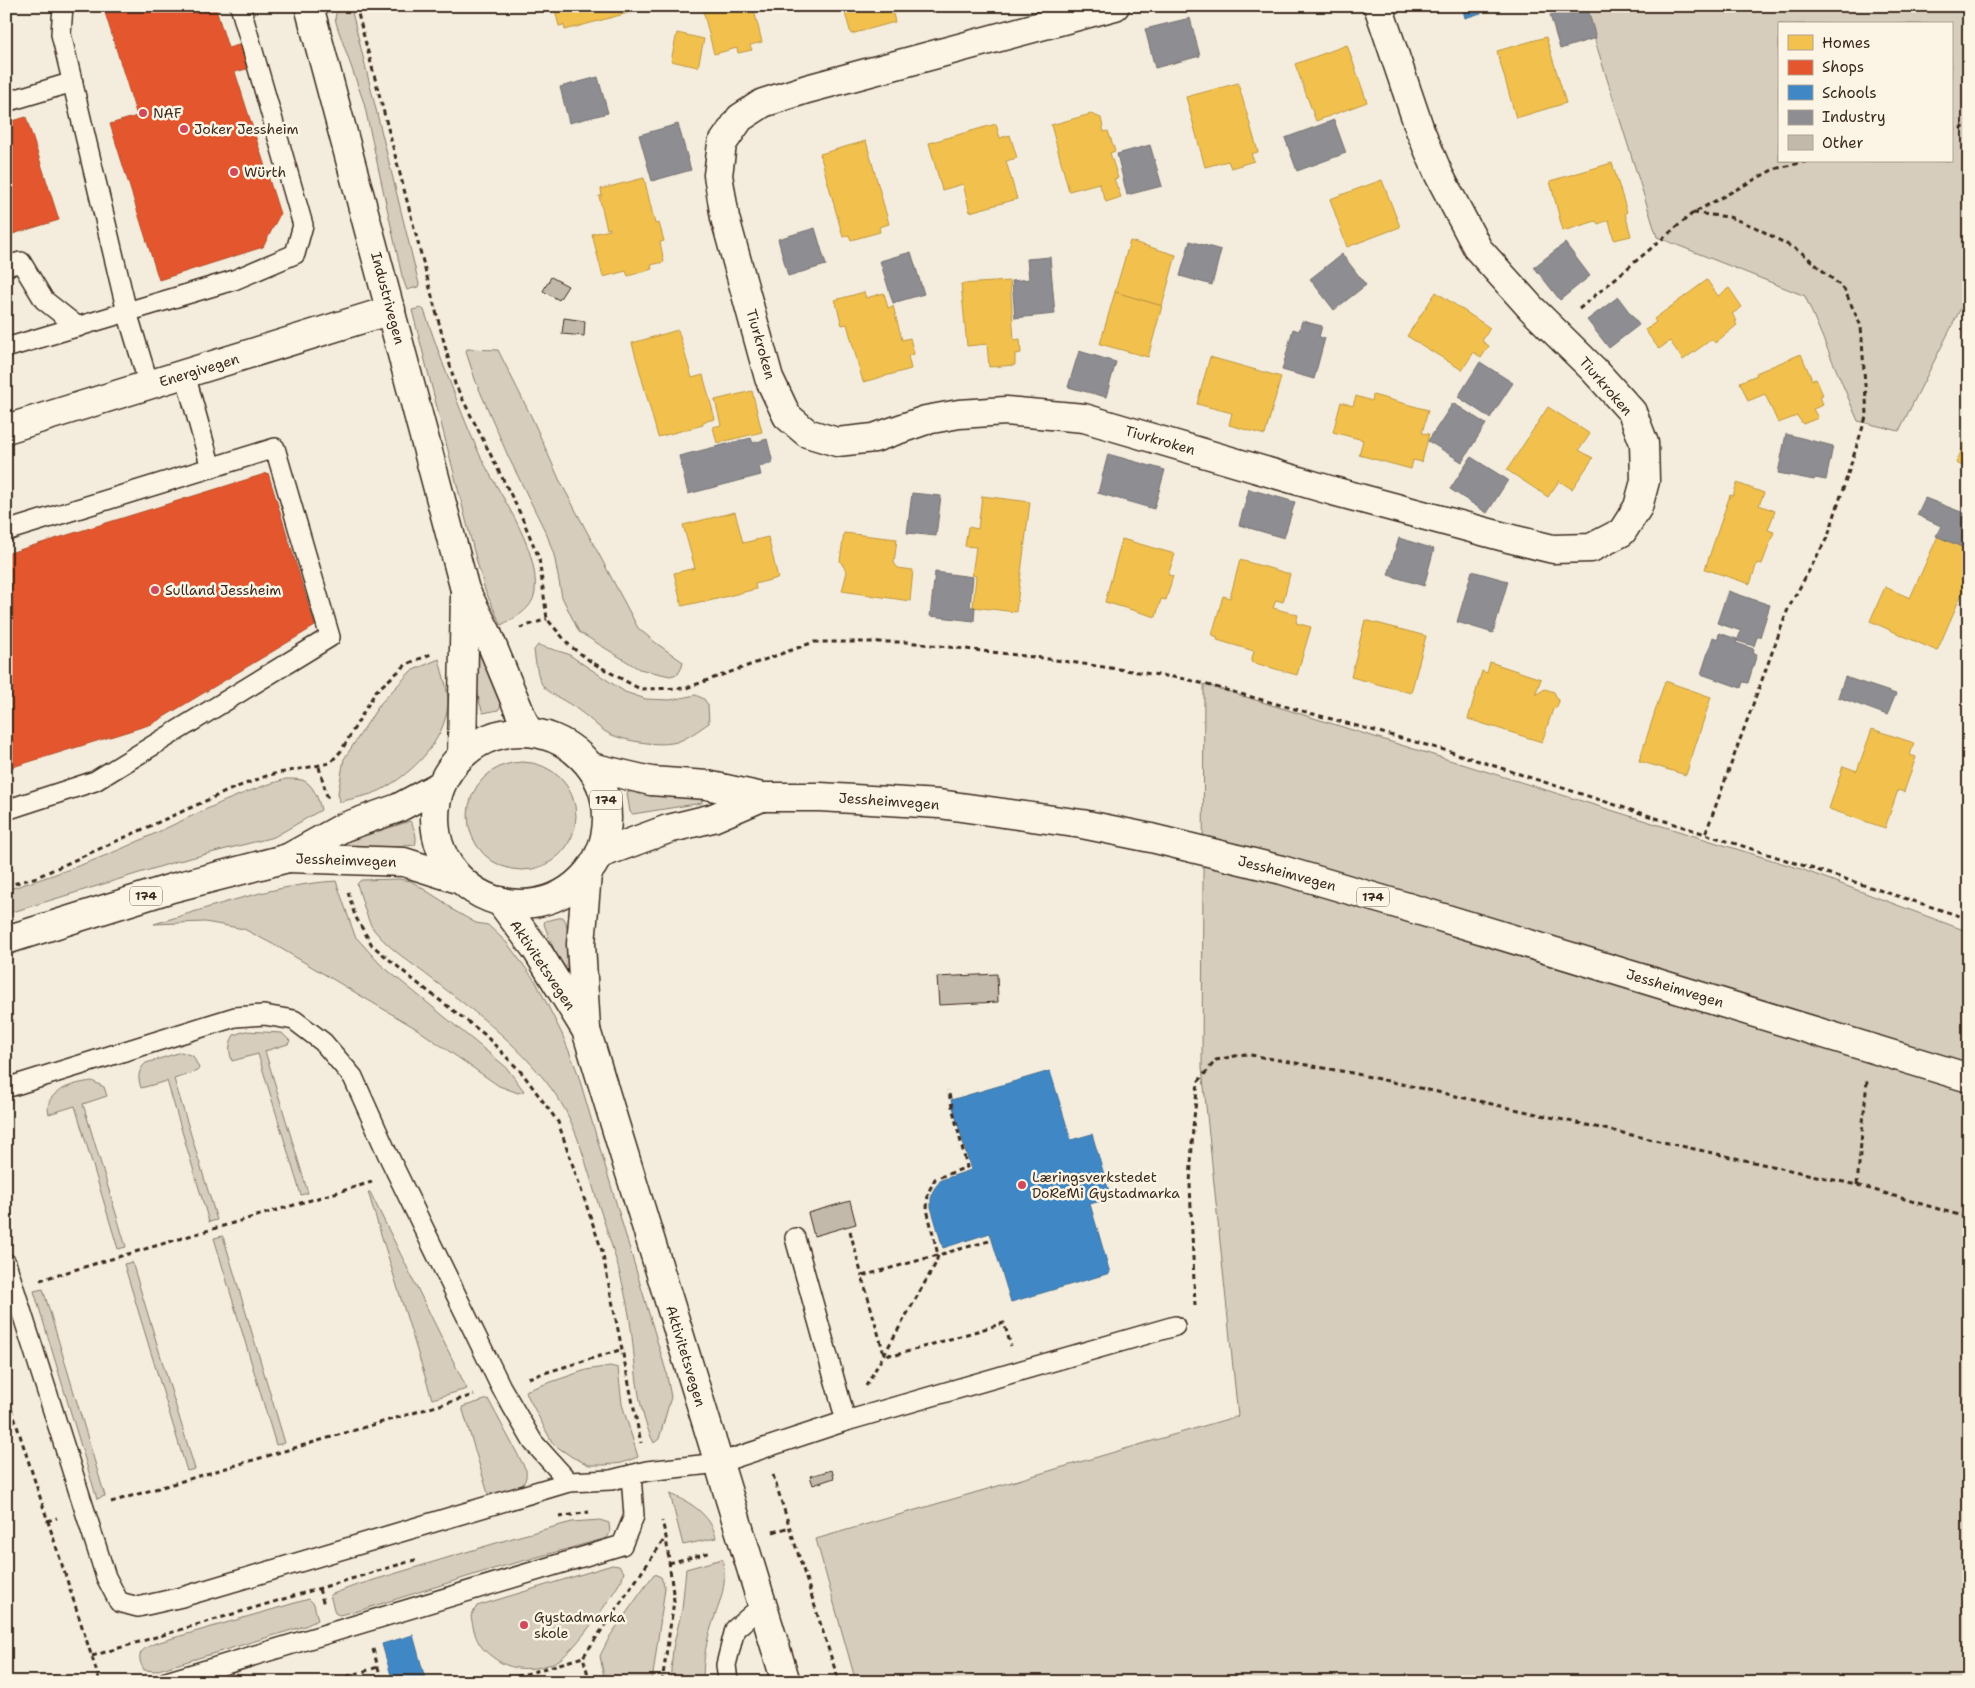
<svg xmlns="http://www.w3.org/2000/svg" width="1975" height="1688" viewBox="0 0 1975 1688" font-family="'Shantell Sans',sans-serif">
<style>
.green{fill:#d6cdbd;stroke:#887c6e;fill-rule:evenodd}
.homes{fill:#f2c14e;stroke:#bb9440}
.shops{fill:#e4572e;stroke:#b14a29}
.schools{fill:#3f88c5;stroke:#3e6c93}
.industry{fill:#8d8d92;stroke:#746f6f}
.building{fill:#c3b9aa;stroke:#3b2a1e}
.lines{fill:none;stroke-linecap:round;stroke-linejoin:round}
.lane-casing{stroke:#3b2a1e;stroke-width:22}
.street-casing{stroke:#3b2a1e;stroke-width:31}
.secondary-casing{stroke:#3b2a1e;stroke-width:31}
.primary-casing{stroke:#3b2a1e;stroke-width:31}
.path{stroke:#3b2a1e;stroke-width:3;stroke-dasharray:5 4;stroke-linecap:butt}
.lane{stroke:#fcf5e5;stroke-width:19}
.street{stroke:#fcf5e5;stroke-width:28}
.secondary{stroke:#fcf5e5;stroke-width:28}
.primary{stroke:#fcf5e5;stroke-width:28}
.poi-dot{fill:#d1495b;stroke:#fcf5e5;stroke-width:2}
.labels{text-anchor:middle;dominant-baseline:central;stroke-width:5;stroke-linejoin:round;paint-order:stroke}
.shield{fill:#fcf5e5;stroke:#75675a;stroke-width:1}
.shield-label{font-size:12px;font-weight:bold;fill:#3b2a1e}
.poi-label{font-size:14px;fill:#3b2a1e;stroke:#fcf5e5;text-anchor:start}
.street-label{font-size:14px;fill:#3b2a1e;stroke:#fcf5e5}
</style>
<rect width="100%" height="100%" fill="#f4eddd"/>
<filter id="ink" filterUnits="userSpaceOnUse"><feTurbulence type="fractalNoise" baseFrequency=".02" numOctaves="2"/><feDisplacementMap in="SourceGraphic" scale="10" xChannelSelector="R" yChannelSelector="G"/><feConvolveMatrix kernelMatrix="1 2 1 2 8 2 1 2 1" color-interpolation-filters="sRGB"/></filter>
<g filter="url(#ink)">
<g class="green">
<path d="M338 6H349L352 12 419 284 418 287 407 290 402 276 364 103 337 26 335 18Z"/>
<path d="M1584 6H1969V292L1899 431 1858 421 1805 296 1657 237ZM1779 24H1951V161H1779Z"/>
<path d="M421 308 424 310C440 357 457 403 477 449 495 490 540 545 535 592 532 610 515 618 501 625L485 590 475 555 412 310Z"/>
<path d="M467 349 498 350 532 418 559 479 638 628 656 643 683 662 682 667 678 674 670 676 639 669 579 632 562 597 554 555 547 535 508 456 476 382 466 352Z"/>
<path d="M479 641 501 706 498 710 483 713 479 701 471 643Z"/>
<path d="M538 645 568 654 625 692 646 699 670 700 696 695 704 699 708 705 709 723C700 729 683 742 672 743 657 746 626 741 612 735 601 731 591 719 581 712 547 686 540 701 534 650Z"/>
<path d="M439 659C442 673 449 691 448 705 444 742 413 773 381 790 369 796 353 798 340 802L338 793 344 759 380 704 411 671Z"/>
<path d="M1204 684 1801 869 1969 932V1682H856L816 1539 1238 1416 1202 1067Z"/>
<circle cx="522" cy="816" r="54"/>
<path d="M286 779C291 779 297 779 302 780 313 783 319 800 321 810L274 837 175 862 6 914V890C45 878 84 865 121 849 176 825 228 795 286 779Z"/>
<path d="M632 791 701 796 702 803 633 814 630 812 627 793Z"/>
<path d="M410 821C414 827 418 838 415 845L347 851 346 842Z"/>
<path d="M399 879 411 881 444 902 453 910 476 923 488 925 507 943 536 982 562 1034 577 1071 666 1371 671 1397 659 1439 654 1443C635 1406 636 1361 630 1321 624 1280 610 1240 597 1200 587 1168 577 1126 558 1098 524 1048 479 1015 432 979 413 964 389 949 374 930 367 922 361 895 357 884L361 880Z"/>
<path d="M336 881 355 936 380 964 506 1067 524 1091 518 1093 499 1086 417 1029 280 948 244 929 205 922 154 924C214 906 273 885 336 881Z"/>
<path d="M563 917 566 922 577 986 569 989 544 924 545 921Z"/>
<path d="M245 1031 282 1033 290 1041 288 1044 265 1051 308 1193 301 1195 258 1054 232 1061C229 1051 228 1045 234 1035Z"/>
<path d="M181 1052 193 1056 199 1068 197 1071 174 1079 217 1220 209 1222 167 1081 141 1088C138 1078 137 1071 146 1063Z"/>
<path d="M92 1081 104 1087 107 1096 83 1104 126 1247 118 1249 75 1106 49 1114C42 1091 75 1083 92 1081Z"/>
<path d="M368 1192H370L467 1389 432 1399Z"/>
<path d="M223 1236 285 1443 276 1445 214 1238Z"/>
<path d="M132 1262 195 1469 187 1471 124 1264Z"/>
<path d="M43 1289 105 1496 97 1499 34 1291Z"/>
<path d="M610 1366 618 1368 622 1404 638 1457 622 1463 605 1465H589L572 1457 553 1444 525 1391 586 1370Z"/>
<path d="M488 1399 526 1470C529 1492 506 1492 489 1497L462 1407Z"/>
<path d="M670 1494C690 1501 712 1516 716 1538L683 1545Z"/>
<path d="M600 1520 609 1523 610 1533 607 1538 486 1571 358 1611 339 1615 335 1613 330 1595 354 1586 516 1537 572 1522Z"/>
<path d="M722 1559C729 1588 718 1604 710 1631 705 1647 703 1665 703 1682H670L673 1648 682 1609 686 1569Z"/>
<path d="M612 1565 619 1566 624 1572 622 1579C611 1598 577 1648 559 1660 542 1670 517 1672 500 1662 479 1649 475 1640 471 1616L477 1606Z"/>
<path d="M654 1574 661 1577 665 1588 652 1682H605L600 1656 610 1636Z"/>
<path d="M309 1599 314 1604 318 1620 305 1626 155 1671 144 1670C135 1654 141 1649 156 1643Z"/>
</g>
<g class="homes">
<path d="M554 6H634L635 7 628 9V13L565 30 564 25 559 26Z"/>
<path d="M702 6H753L762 42 750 45 752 50 738 53 737 48 714 54Z"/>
<path d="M843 6H891L895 22 851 34Z"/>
<path d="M677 33 704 39 698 67 671 61Z"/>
<path d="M1546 37 1566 103 1516 118 1497 51Z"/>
<path d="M1347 45 1367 102 1316 121 1295 64Z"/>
<path d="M1238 83 1258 152 1251 154 1254 161 1231 168 1228 161 1205 167 1186 97Z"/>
<path d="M1091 114 1101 118 1104 132 1108 131 1115 151 1110 153 1118 178 1114 179 1121 197 1106 202 1099 183 1069 191 1051 125Z"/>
<path d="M996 124 1000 138 1010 135 1017 158 1006 161 1017 199 970 212 963 184 942 190 929 143Z"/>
<path d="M866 141 889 224 879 227 880 232 851 240 849 235 843 237 820 154Z"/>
<path d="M1612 163 1627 212 1625 213 1631 236 1614 240 1609 220 1598 224 1596 221 1563 231 1550 181Z"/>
<path d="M644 178 655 224 659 223 664 241 660 242 664 262 651 265 652 269 628 276 626 271 603 277 592 234 610 230V228L607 229 599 196H602L601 189Z"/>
<path d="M1382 180 1400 227 1347 247 1330 199Z"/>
<path d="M1130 241 1176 255 1162 306 1115 292Z"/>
<path d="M1707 280 1718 296 1729 288 1742 307 1732 314 1737 321 1735 322 1737 325 1715 343 1712 339 1683 360 1670 341 1659 349 1645 330 1656 322 1654 319Z"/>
<path d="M1010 281 1014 340 1020 339 1021 353 1015 354V365L989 367 987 344 967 346 961 284Z"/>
<path d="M864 292 866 298 884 293 888 308 893 306 902 340 910 338 914 354 908 356 911 369 863 382 847 324 842 325 835 300Z"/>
<path d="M1115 292 1162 306 1148 357 1100 344Z"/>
<path d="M1436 292 1490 328 1482 341 1489 346 1481 358 1474 352 1462 370 1407 336Z"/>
<path d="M678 330 692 378 703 375 715 419 703 422V425L658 437 632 343Z"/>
<path d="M1801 354 1812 380 1816 379 1823 395 1820 396 1823 405 1813 409 1818 418 1803 424 1797 416 1778 423 1765 394 1748 401 1740 382 1757 375 1756 373Z"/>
<path d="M1210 357 1281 377 1265 435 1229 425 1232 413 1197 404Z"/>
<path d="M752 391 762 432 717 443 713 427 721 425 715 400Z"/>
<path d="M1373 395 1428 410 1422 433 1429 434 1422 462 1413 460 1411 469 1359 455 1363 440 1333 432 1341 402 1353 406 1356 396 1372 401Z"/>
<path d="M1548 407 1590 434 1579 450 1593 458 1572 489 1559 481 1548 497 1507 470Z"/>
<path d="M1969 434V469L1956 463Z"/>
<path d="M1737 483 1764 493 1759 505 1775 511 1768 530 1774 532 1762 564 1757 563 1750 584 1705 569 1730 495 1733 496Z"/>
<path d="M982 496 1030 502 1016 612 973 607 976 576 972 575 976 547 965 546 968 527 978 529Z"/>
<path d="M735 512 743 543 768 537 778 578 755 584 756 589 705 602 704 601 682 606 674 573 695 568 683 525Z"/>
<path d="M844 533 897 539 894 563 898 568 913 570 910 601 842 591 847 572 840 561Z"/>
<path d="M1938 536 1969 550V593L1963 591 1937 651 1870 621 1885 587 1910 598Z"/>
<path d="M1122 539 1175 554 1168 575 1173 576 1166 600 1161 599 1156 617 1105 602Z"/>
<path d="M1240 560 1290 574 1283 602 1276 600 1273 608 1298 615 1296 623 1311 627 1297 675 1251 662 1254 651 1217 640 1218 637 1212 635 1223 596 1230 598Z"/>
<path d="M1365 620 1426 636 1411 693 1351 677Z"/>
<path d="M1490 662 1541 679 1535 695 1545 689 1554 692 1559 702 1556 708 1553 709 1542 742 1468 719 1482 671 1487 673Z"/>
<path d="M1665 681 1711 697 1686 775 1639 761Z"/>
<path d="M1872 729 1914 743 1910 755 1916 757 1904 792 1898 790 1885 828 1829 809 1843 766 1857 771Z"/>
</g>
<g class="shops">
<path d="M103 6H215L228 48 246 43 254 67 235 72 280 214 263 247 159 280 110 124 137 116Z"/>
<path d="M26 117 59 220 6 236V123Z"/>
<path d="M268 473 315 626 152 724 6 769V554Z"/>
</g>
<g class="schools">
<path d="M1462 6H1503L1465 18Z"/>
<path d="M1050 1071 1071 1140 1092 1134 1111 1198 1090 1204 1110 1273 1011 1302 990 1233 943 1248 931 1207V1199L934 1189 941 1180 971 1170 951 1100Z"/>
<path d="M413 1635 426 1682H393L382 1644Z"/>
</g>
<g class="industry">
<path d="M1579 6H1587L1596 38 1560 49 1550 15Z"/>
<path d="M1190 18 1200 56 1155 68 1145 29Z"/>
<path d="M598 77 608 113 569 123 560 87Z"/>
<path d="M1334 120 1346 153 1297 171 1285 138Z"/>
<path d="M678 124 691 170 652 181 639 135Z"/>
<path d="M1150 145 1162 186 1127 195 1117 154Z"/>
<path d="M815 228 826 265 788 276 778 239Z"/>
<path d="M1190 241 1221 250 1212 285 1180 276Z"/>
<path d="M1565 243 1590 276 1560 300 1534 267Z"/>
<path d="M911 252 924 294 893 303 880 261Z"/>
<path d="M1342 254 1366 285 1334 310 1310 279Z"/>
<path d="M1050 257 1055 314 1015 318 1012 281 1029 279 1027 259Z"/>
<path d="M1618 297 1639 325 1609 348 1587 320Z"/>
<path d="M1302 321 1322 326 1319 337 1325 338 1314 379 1282 370 1293 329 1299 331Z"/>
<path d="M1079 351 1116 362 1106 397 1068 387Z"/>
<path d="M1480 362 1513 383 1490 418 1458 397Z"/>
<path d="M1453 403 1486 424 1462 462 1428 441Z"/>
<path d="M1786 434 1833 446 1826 480 1815 478 1814 480 1778 473Z"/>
<path d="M751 438 753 443 767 439 773 463 759 467 761 475 688 494 679 456Z"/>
<path d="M1108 454 1165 470 1154 509 1098 493Z"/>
<path d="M1471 457 1508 480 1487 513 1450 489Z"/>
<path d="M1249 489 1295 502 1284 538 1239 525Z"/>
<path d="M912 493 941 496 936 536 907 533Z"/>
<path d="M1925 498 1969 515V550L1936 536 1941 526 1917 515Z"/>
<path d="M1399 538 1434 549 1424 586 1388 575Z"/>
<path d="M1472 571 1508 581 1493 633 1457 622Z"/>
<path d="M935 572 973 577 970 607H975L974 621 930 616Z"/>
<path d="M1728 591 1770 605 1760 637H1757L1754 646 1737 641 1741 631 1717 623Z"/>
<path d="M1719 633 1737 639 1736 643 1754 649 1753 653 1757 654 1748 683 1743 682 1741 688 1701 674 1713 637 1718 639Z"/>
<path d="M1845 677 1896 694 1887 715 1838 697Z"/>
</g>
<g class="building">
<path d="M551 277 568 286 559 300 543 291Z"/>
<path d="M564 318 585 321 584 336 562 334Z"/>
<path d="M997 974 998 1002 939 1005 937 977Z"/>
<path d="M850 1201 856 1224 814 1236 808 1213Z"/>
<path d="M832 1470 834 1478 813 1485 810 1476Z"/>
</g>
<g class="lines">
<g class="lane-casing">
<g id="lane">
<path d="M63 6 61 34 127 312 149 385"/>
<path d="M6 102 73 82"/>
<path d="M6 266 21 262 44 300 78 327"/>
<path d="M6 348 234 280 295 254 303 225 240 6"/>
<path d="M185 374 211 468"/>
<path d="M6 531 275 448 330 637 95 781 6 810"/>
<path d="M6 1088 235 1017 264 1015 294 1020 323 1042 353 1077 387 1153 501 1387 533 1442 569 1482"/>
<path d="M795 1238 846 1421"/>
<path d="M6 1263 106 1577 119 1602 138 1607 182 1597 569 1482 611 1480 647 1471 719 1463 846 1421 1175 1326"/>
<path d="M166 1682 622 1545 634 1516 631 1475"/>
<path d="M728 1682 726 1665 735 1629 763 1605"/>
</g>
</g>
<g class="street-casing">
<g id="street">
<path d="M309 6 465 590 487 633 528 732"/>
<path d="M1115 6 807 89 763 103 740 118 722 144 718 175 725 218 769 378 787 416 807 433 837 442 874 438 926 420 959 414 1006 411 1084 418 1333 491 1512 539 1553 549 1591 548 1622 532 1638 507 1645 481 1644 443 1632 412 1595 371 1531 308 1478 249 1439 175 1420 130 1378 6"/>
<path d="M6 429 391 310"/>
<path d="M462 754 465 594"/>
</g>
</g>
<g class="secondary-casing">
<g id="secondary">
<path d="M500 901 536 949 586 1030 786 1682"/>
<path d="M586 1029 581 944 587 874"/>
</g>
</g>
<g class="primary-casing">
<g id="primary">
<circle cx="521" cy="818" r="86"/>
<path d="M591 767 651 781 707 785 762 797H820L939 804 1082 824 1151 838 1282 870 1404 906 1969 1078"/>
<path d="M600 854 668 829 713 818 762 797"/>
<path d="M288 858 404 862 461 880"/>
<path d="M6 940 172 888 288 858 344 827 398 808 441 785"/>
</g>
</g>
<g class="path">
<path d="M356 6 455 384 520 513 539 558 547 619 570 646 593 663 640 689 686 688 814 642H906L1042 658 1186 679 1448 751 1969 919"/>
<path d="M1951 130 1969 126"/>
<path d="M1693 213 1729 217 1755 227 1801 252 1844 289 1861 326 1867 414 1828 536 1788 609 1705 835"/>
<path d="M1579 309 1693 213 1774 169 1809 161"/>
<path d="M520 628 547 619"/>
<path d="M319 767 328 800"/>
<path d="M6 886 37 877 232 789 269 775 330 763 341 751 376 691 407 664 431 654"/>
<path d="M348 892 355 916 372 945 416 982 484 1034 523 1074 558 1122 602 1251 641 1443"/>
<path d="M1857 1185 1867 1081"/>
<path d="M850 1231 862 1276"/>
<path d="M989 1241 862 1276 884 1354 896 1355 1004 1323 1011 1346"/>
<path d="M40 1280 372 1182"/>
<path d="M1195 1306 1190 1184 1193 1127 1198 1082 1216 1060 1245 1054 1352 1073 1857 1185 1969 1218"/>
<path d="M528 1378 623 1349"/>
<path d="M866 1386 936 1263 938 1255 927 1209 928 1193 935 1179 967 1167 948 1090"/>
<path d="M6 1392 100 1682"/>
<path d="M773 1475 839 1682"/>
<path d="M111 1502 474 1395"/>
<path d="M559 1517 589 1512"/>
<path d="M47 1521 57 1518"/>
<path d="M773 1532 790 1527"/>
<path d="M669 1563 712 1552"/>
<path d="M319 1589 324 1605"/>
<path d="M373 1649 382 1682"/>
<path d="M92 1656 418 1559"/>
<path d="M329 1682 378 1667"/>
<path d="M499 1682 583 1657"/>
<path d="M590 1682 583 1657 666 1537"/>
<path d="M662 1682 674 1601 666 1537 662 1521"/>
</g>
<use href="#lane" class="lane"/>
<use href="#street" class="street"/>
<use href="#secondary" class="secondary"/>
<use href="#primary" class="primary"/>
</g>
</g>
<g class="poi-dot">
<circle cx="143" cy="113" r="5"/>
<circle cx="184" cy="129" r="5"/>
<circle cx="234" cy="172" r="5"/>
<circle cx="155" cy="590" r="5"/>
<circle cx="1022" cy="1185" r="5"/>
<circle cx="524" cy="1625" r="5"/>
</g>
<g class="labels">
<g class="shield">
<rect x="590" y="790.5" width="32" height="19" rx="4"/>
<rect x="130" y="886.5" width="32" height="19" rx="4"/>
<rect x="1357" y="887.5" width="32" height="19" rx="4"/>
</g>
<g class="shield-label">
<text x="606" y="800">174</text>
<text x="146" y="896">174</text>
<text x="1373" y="897">174</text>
</g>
<g class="poi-label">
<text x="153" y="113">NAF</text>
<text x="194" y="129">Joker Jessheim</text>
<text x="244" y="172">Würth</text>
<text x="165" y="590">Sulland Jessheim</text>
<text x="1032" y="1177">Læringsverkstedet<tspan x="1032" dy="16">DoReMi Gystadmarka</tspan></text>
<text x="534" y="1617">Gystadmarka<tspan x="534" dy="16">skole</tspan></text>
</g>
<g class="street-label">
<text transform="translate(388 298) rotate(75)">Industrivegen</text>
<text transform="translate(761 344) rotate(74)">Tiurkroken</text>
<text transform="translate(199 370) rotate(-17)">Energivegen</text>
<text transform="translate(1606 386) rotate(49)">Tiurkroken</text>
<text transform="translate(1160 440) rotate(16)">Tiurkroken</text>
<text transform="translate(889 801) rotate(4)">Jessheimvegen</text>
<text transform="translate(346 860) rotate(2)">Jessheimvegen</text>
<text transform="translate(1287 873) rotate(15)">Jessheimvegen</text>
<text transform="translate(543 965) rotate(56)">Aktivitetsvegen</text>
<text transform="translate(1675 988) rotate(17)">Jessheimvegen</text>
<text transform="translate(686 1356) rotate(73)">Aktivitetsvegen</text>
</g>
</g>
<rect width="1975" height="1688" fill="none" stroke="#fcf5e5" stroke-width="25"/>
<rect x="12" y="12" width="1950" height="1663" fill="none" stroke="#3b2a1e" stroke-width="2" filter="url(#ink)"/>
<rect x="1778" y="22" width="175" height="140" fill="#fcf5e5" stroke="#afa495"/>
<rect x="1788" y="35" width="25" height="15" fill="#f2c14e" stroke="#afa495"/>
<text x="1822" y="48" font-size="15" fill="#3b2a1e">Homes</text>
<rect x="1788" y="60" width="25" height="15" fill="#e4572e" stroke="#afa495"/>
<text x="1822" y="72" font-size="15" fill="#3b2a1e">Shops</text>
<rect x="1788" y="85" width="25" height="15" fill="#3f88c5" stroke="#afa495"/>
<text x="1822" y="98" font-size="15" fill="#3b2a1e">Schools</text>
<rect x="1788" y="110" width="25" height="15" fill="#8d8d92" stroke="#afa495"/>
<text x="1822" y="122" font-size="15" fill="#3b2a1e">Industry</text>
<rect x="1788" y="135" width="25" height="15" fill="#c3b9aa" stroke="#afa495"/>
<text x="1822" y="148" font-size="15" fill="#3b2a1e">Other</text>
</svg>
